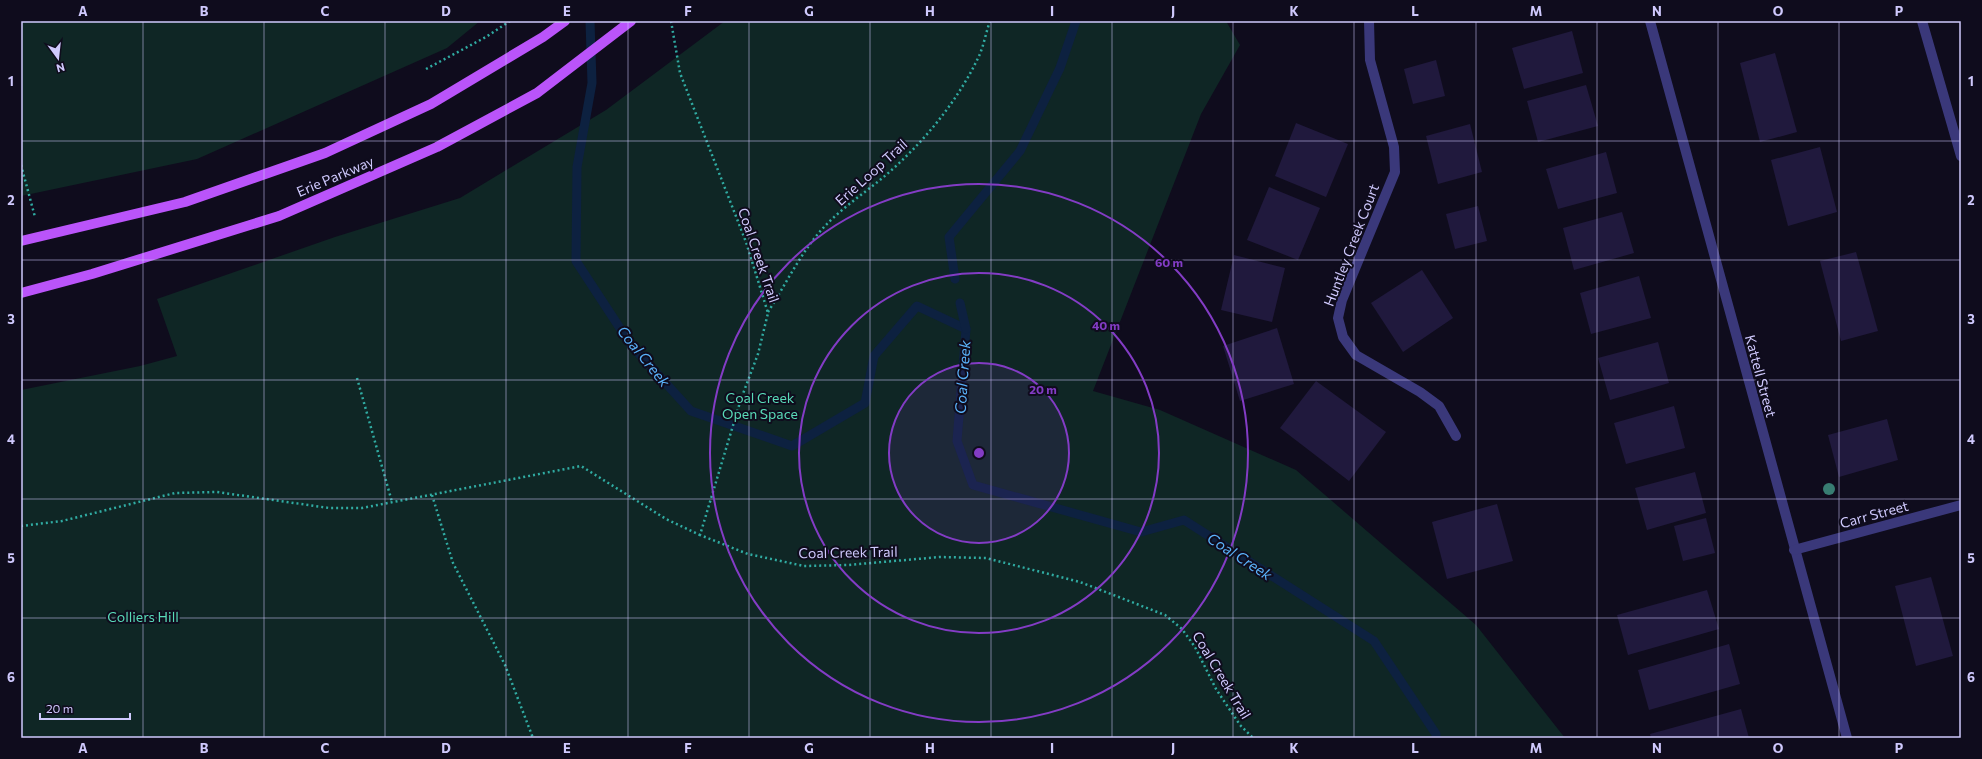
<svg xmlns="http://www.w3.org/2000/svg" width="1982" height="759" viewBox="0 0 1982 759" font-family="Commissioner,sans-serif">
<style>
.green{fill:#0f2625}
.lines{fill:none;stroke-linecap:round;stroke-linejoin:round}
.stream{stroke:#0d2140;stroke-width:9}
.building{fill:#20193d}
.path{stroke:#30aba2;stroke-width:2.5;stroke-dasharray:2 3;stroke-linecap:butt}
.minor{stroke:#3a387a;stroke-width:10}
.major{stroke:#ba54fa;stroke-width:10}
.tree{fill:#387d72}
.grid{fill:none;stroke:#cfc9fd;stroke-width:1;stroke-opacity:0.55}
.ring{fill:none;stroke:#833cc5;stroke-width:2}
.labels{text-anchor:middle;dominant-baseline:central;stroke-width:4;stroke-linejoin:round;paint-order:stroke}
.street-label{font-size:14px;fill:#cfc9fd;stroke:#0f0c1d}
.park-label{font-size:14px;fill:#59dab8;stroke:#0f0c1d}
.water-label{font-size:15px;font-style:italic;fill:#5ab2fa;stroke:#0f0c1d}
.centre{fill:#833cc5;stroke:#0f0c1d;stroke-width:2}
.ring-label{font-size:12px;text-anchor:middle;font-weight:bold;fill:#833cc5;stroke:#0f0c1d;stroke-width:4;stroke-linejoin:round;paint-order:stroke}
.neatline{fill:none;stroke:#cfc9fd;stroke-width:1.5}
.grid-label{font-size:13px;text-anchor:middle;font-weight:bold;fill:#cfc9fd}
</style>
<rect width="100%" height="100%" fill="#0f0c1d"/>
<g class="green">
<path d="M21 21H480L447 48 197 159 21 196Z"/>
<path d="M725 21H1226L1240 45 1201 114 1093 391 1160 410 1296 470 1476 625 1565 738H21V390L140 366 177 356 157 299 335 237 460 198 606 110Z"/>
</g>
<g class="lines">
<g class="stream">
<path d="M590 21 592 83 577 167 576 261 631 345 691 411 792 446 865 403 874 356 917 306 966 329 957 441 973 485 1141 532 1184 520 1374 641 1436 734V738"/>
<path d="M955 279 949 237 1020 151 1060 68 1076 21"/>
<path d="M960 303 966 329"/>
</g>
</g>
<g class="building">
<path d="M1572 31 1583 73 1524 89 1512 48Z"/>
<path d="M1775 53 1797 132 1760 142 1740 63Z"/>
<path d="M1436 60 1445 96 1413 104 1404 69Z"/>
<path d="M1586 85 1598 126 1538 142 1527 101Z"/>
<path d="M1296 123 1348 144 1326 197 1275 176Z"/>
<path d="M1470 124 1482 172 1438 184 1426 136Z"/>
<path d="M1820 147 1837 212 1788 226 1771 160Z"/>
<path d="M1606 152 1617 193 1558 209 1546 169Z"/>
<path d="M1269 187 1320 208 1298 260 1247 240Z"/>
<path d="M1478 206 1487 241 1455 249 1446 214Z"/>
<path d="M1622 212 1634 253 1574 270 1563 228Z"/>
<path d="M1856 252 1878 331 1841 341 1820 261Z"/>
<path d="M1234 255 1285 268 1272 322 1221 310Z"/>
<path d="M1422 270 1453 318 1403 352 1371 303Z"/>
<path d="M1639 276 1651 318 1591 334 1580 293Z"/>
<path d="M1277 328 1294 384 1240 401 1223 346Z"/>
<path d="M1658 342 1669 383 1610 400 1598 358Z"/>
<path d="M1316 381 1386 432 1349 481 1280 428Z"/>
<path d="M1674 406 1685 448 1626 464 1614 423Z"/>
<path d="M1887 419 1898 460 1839 477 1828 435Z"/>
<path d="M1695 472 1706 513 1647 530 1635 488Z"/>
<path d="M1497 504 1513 561 1447 579 1432 522Z"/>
<path d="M1706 518 1715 553 1683 561 1674 526Z"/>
<path d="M1931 577 1953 656 1916 666 1895 586Z"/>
<path d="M1707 590 1719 629 1628 655 1617 615Z"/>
<path d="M1729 644 1740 684 1649 710 1638 670Z"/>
<path d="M1741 709 1749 738H1651L1650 734Z"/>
</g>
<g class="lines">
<g class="path">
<path d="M671 21 680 73 746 242 768 313 758 354 741 399 700 535 748 554 804 566 848 565 940 557 986 558 1080 582 1165 615 1182 629 1195 647 1216 689 1240 725 1253 738"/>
<path d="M426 69 486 37 510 21"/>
<path d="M21 165 35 217"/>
<path d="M768 312C786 284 802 250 825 226 843 207 866 192 886 175 923 143 958 101 979 56 984 45 986 32 990 21"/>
<path d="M357 378 392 502"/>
<path d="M432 495 453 563 505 665 533 738"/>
<path d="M21 526 62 521 175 493 217 492 329 508H362L581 466 666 519 700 535"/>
</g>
<g class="minor">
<path d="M1369 21 1370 60 1394 147 1395 172 1342 300 1338 318 1343 337 1356 355 1420 392 1439 406 1456 436"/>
<path d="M1650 21 1847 738"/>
<path d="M1922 21 1961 156"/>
<path d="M1794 550 1961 505"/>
</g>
<g class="major">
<path d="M21 241 185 202 325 153 431 104 543 37 565 21"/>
<path d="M21 293 92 274 279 216 437 147 537 93 631 21"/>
</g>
</g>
<circle class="tree" cx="1829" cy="489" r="6"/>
<path class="grid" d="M143 21V738M264 21V738M385 21V738M506 21V738M628 21V738M749 21V738M870 21V738M991 21V738M1112 21V738M1233 21V738M1354 21V738M1476 21V738M1597 21V738M1718 21V738M1839 21V738M21 141H1961M21 260H1961M21 380H1961M21 499H1961M21 618H1961"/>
<circle cx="979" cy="453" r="90" fill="#833cc5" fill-opacity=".12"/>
<g class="ring">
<circle cx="979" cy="453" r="90"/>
<circle cx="979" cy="453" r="180"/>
<circle cx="979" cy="453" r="269"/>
</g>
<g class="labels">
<g class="street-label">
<text transform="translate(871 172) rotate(-42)">Erie Loop Trail</text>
<text transform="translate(335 176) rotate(-23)">Erie Parkway</text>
<text transform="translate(1351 245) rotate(-69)">Huntley Creek Court</text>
<text transform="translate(759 255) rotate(71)">Coal Creek Trail</text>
<text transform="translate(1761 376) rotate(75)">Kattell Street</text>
<text transform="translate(1874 514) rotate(-15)">Carr Street</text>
<text transform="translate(848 552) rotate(-1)">Coal Creek Trail</text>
<text transform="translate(1222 675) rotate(59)">Coal Creek Trail</text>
</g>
<g class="park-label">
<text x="760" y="397">Coal Creek<tspan x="760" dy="16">Open Space</tspan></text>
<text x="143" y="616">Colliers Hill</text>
</g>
<g class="water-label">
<text transform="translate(644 356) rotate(51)">Coal Creek</text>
<text transform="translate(962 377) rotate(-86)">Coal Creek</text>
<text transform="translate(1240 556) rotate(33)">Coal Creek</text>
</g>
</g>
<circle cx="979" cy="453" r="6" class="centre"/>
<g class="ring-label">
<text x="1169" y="267">60 m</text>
<text x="1106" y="330">40 m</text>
<text x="1043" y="394">20 m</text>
</g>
<rect width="1982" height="759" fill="none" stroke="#0f0c1d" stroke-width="44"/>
<g transform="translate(58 58) rotate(165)" stroke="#0f0c1d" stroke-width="3" paint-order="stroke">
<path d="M0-3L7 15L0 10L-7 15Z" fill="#cfc9fd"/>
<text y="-6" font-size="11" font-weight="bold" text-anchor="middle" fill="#cfc9fd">N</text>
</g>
<path d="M40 713v6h90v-6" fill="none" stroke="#cfc9fd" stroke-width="2"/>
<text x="46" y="713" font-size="12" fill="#cfc9fd" stroke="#0f0c1d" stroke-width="3" paint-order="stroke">20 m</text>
<rect x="22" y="22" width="1938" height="715" class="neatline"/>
<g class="grid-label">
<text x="83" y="16">A</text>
<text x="204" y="16">B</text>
<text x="325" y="16">C</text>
<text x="446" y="16">D</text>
<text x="567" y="16">E</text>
<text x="688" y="16">F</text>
<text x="809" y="16">G</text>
<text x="930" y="16">H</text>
<text x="1052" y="16">I</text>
<text x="1173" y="16">J</text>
<text x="1294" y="16">K</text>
<text x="1415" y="16">L</text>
<text x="1536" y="16">M</text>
<text x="1657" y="16">N</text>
<text x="1778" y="16">O</text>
<text x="1899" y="16">P</text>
<text x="11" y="86">1</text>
<text x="1971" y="86">1</text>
<text x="11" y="205">2</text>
<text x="1971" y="205">2</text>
<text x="11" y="324">3</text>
<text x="1971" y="324">3</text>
<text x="11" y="444">4</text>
<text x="1971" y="444">4</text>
<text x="11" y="563">5</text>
<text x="1971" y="563">5</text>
<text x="11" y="682">6</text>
<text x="1971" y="682">6</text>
<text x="83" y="753">A</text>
<text x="204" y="753">B</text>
<text x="325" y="753">C</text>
<text x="446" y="753">D</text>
<text x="567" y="753">E</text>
<text x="688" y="753">F</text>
<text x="809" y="753">G</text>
<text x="930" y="753">H</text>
<text x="1052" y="753">I</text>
<text x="1173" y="753">J</text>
<text x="1294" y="753">K</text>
<text x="1415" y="753">L</text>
<text x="1536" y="753">M</text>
<text x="1657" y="753">N</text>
<text x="1778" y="753">O</text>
<text x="1899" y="753">P</text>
</g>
</svg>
